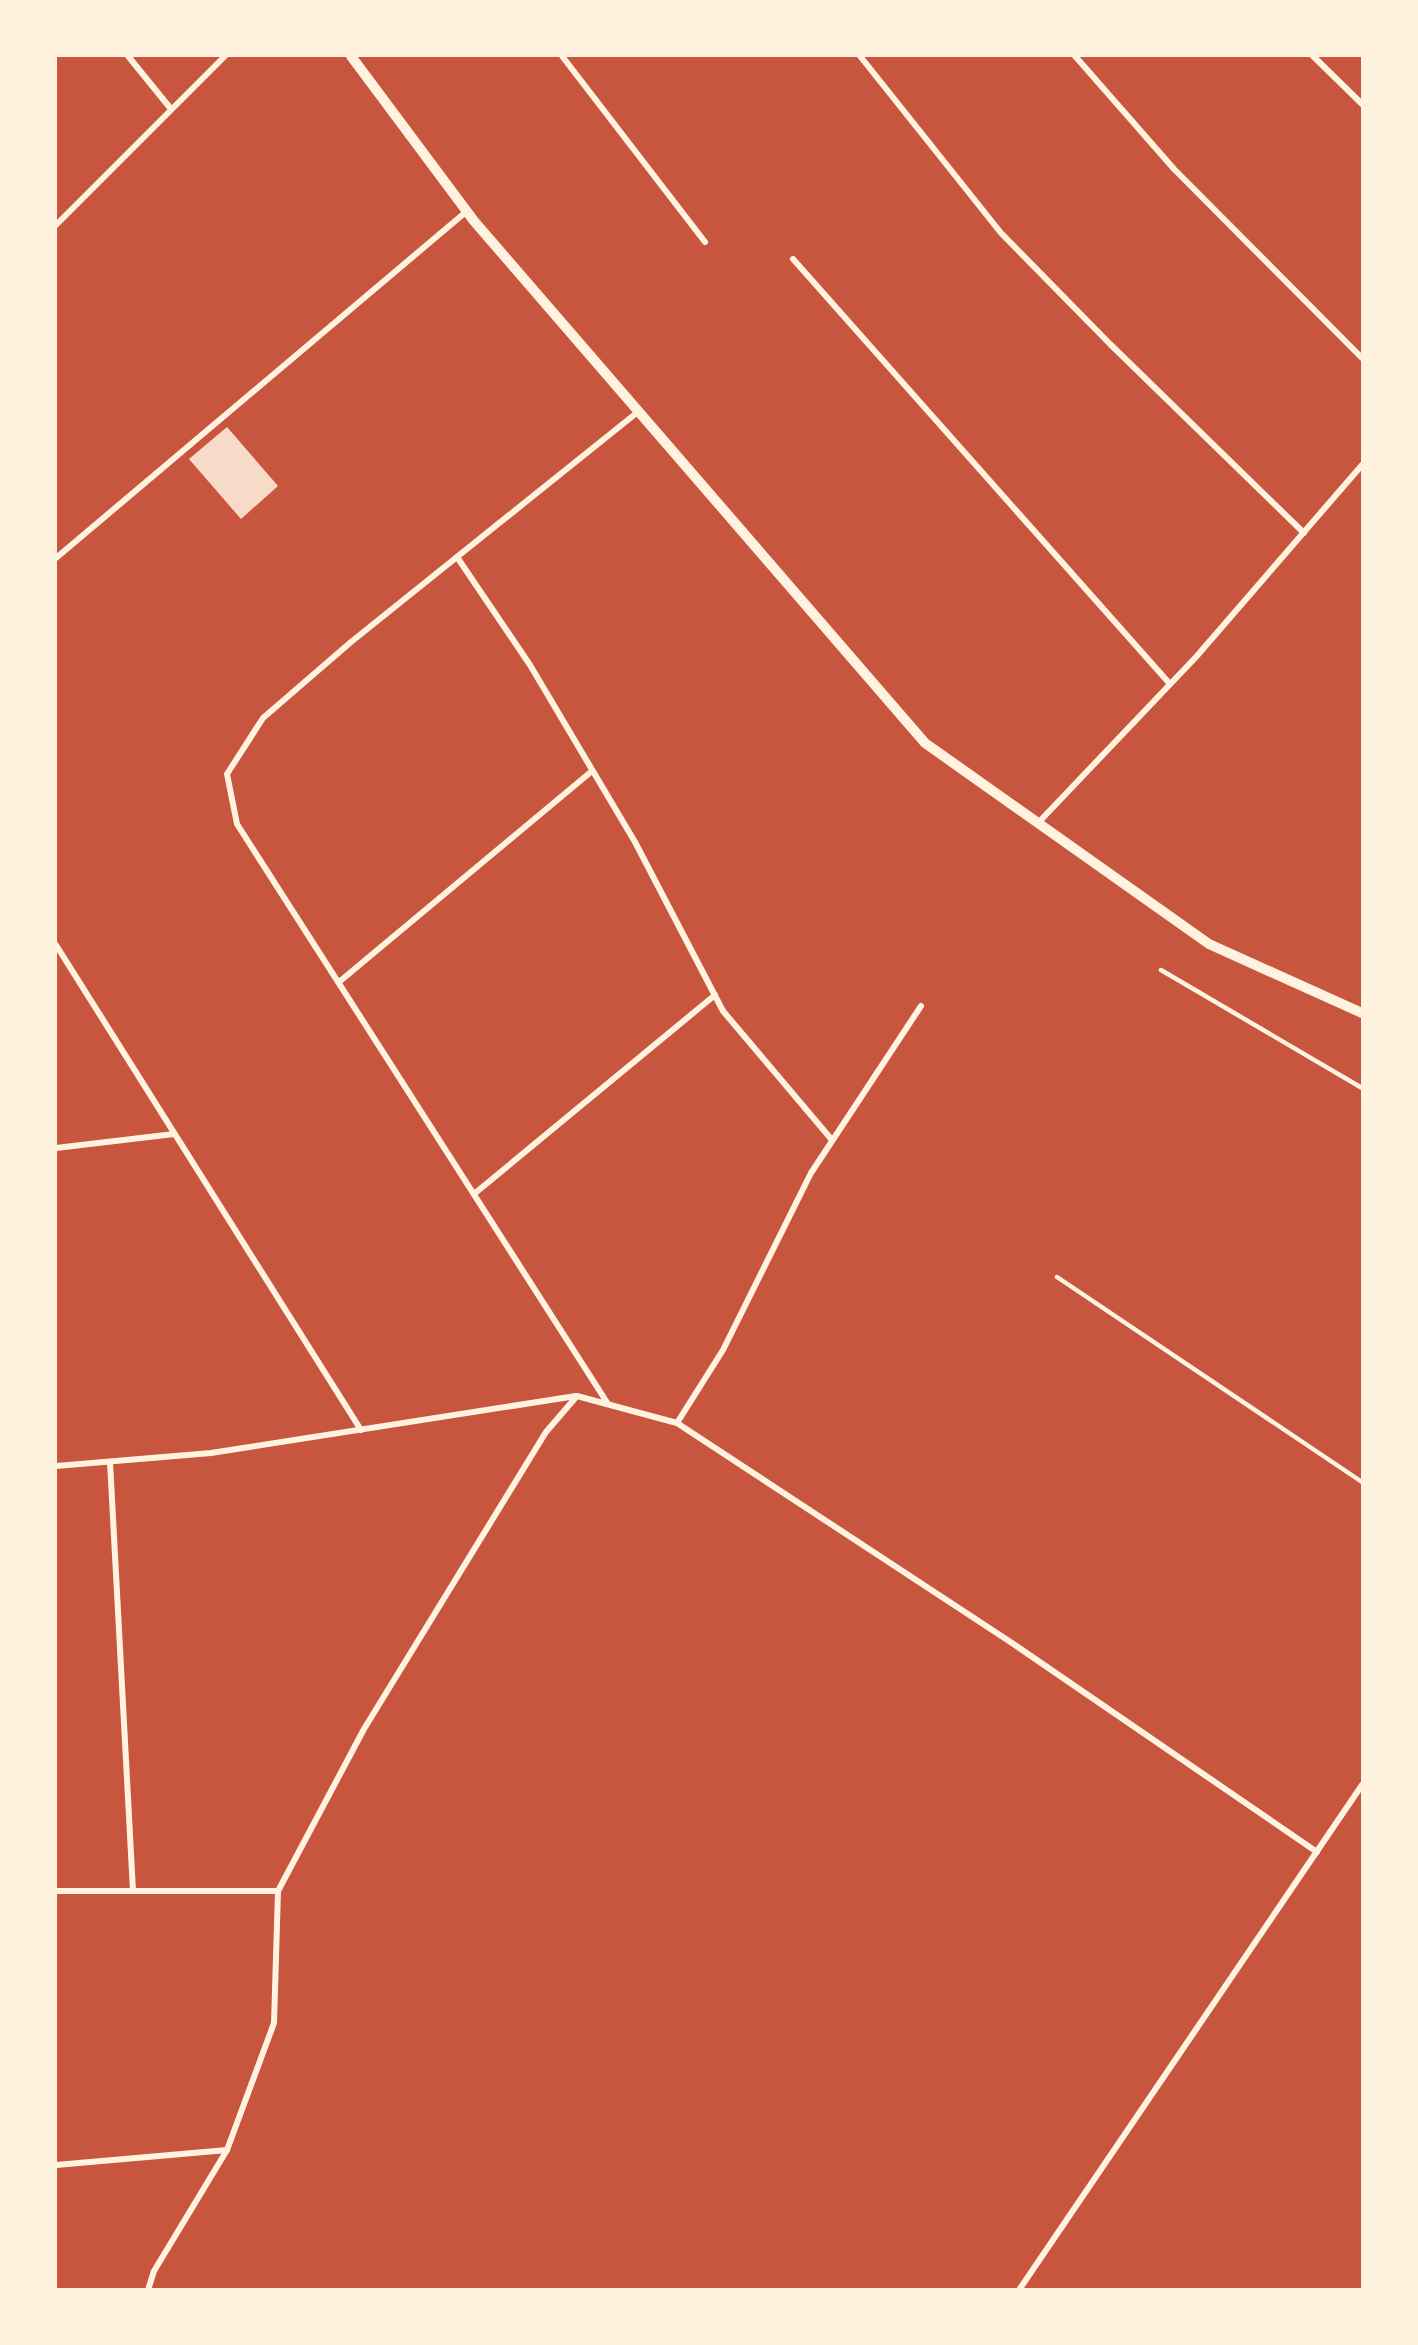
<svg xmlns="http://www.w3.org/2000/svg" width="1418" height="2345" viewBox="0 0 1418 2345" font-family="'Varela Round',sans-serif">
<style>
.building{fill:#f7dbc8}
.lines{fill:none;stroke-linecap:round;stroke-linejoin:round}
.service{stroke:#fff3e0;stroke-width:4.5}
.minor{stroke:#fff3e0;stroke-width:6}
.tertiary{stroke:#fff3e0;stroke-width:10}
</style>
<rect width="100%" height="100%" fill="#c8553d"/>
<path class="building" d="M227 427 278 486 241 519 189 459Z"/>
<g class="lines">
<g class="service">
<path d="M1161 970 1362 1088"/>
<path d="M1057 1277 1362 1482"/>
</g>
<g class="minor">
<path d="M128 56 171 109"/>
<path d="M562 56 705 242"/>
<path d="M860 56 1001 233 1110 344 1304 533"/>
<path d="M1075 56 1174 169 1362 358"/>
<path d="M1313 56 1362 104"/>
<path d="M56 225 225 56"/>
<path d="M793 259 1170 684"/>
<path d="M457 557 530 665 635 842 723 1011 832 1140"/>
<path d="M56 558 467 211"/>
<path d="M1038 823 1196 657 1362 465"/>
<path d="M56 945 361 1430"/>
<path d="M339 982 592 771"/>
<path d="M56 1148 174 1134"/>
<path d="M474 1194 715 995"/>
<path d="M608 1404 237 824 227 774 263 718 351 642 639 411"/>
<path d="M677 1423 1012 1643 1317 1852"/>
<path d="M110 1462 133 1891"/>
<path d="M56 1466 211 1453 576 1396"/>
<path d="M56 1891H278"/>
<path d="M56 2165 227 2150"/>
<path d="M148 2290 154 2271 227 2150 274 2023 278 1891 364 1729 546 1432 577 1396 677 1423 723 1350 811 1173 921 1006"/>
<path d="M1019 2290 1362 1785"/>
</g>
<path class="tertiary" d="M351 56 474 221 925 743 1209 944 1362 1013"/>
</g>
<rect width="1418" height="2345" fill="none" stroke="#fff3e0" stroke-width="114"/>
</svg>
